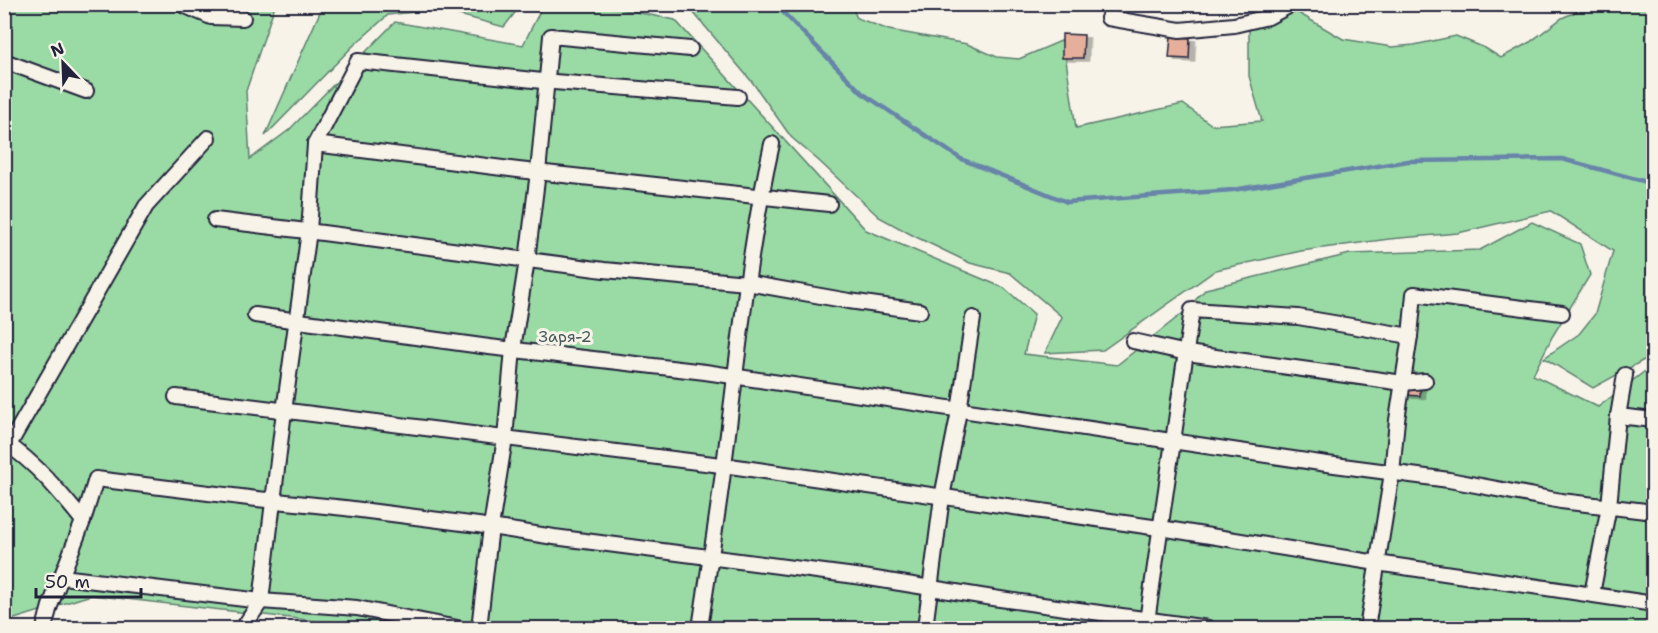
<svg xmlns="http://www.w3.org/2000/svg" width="1658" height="633" viewBox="0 0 1658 633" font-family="'Shantell Sans',sans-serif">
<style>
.green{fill:#9adba5;stroke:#5e7e70;stroke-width:1.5}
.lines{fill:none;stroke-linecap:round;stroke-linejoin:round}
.stream{stroke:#6884a8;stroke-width:4.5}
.building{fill:#e6af9b;stroke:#22223b;stroke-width:1.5;filter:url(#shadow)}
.street-casing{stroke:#22223b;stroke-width:18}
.street{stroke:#f7f3e8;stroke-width:14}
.labels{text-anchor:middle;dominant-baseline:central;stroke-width:6;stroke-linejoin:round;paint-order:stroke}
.park-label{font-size:16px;fill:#465a5b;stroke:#f7f3e8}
</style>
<defs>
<filter id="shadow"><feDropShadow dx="5.5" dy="3" stdDeviation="0" flood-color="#0004"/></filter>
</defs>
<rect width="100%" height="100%" fill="#f7f3e8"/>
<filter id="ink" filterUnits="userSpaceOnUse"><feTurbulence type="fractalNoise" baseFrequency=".0167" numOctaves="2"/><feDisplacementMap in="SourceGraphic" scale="12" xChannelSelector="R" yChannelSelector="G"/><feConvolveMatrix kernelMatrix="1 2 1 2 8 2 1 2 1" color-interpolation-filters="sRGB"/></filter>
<g filter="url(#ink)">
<g class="green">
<path d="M5 5H275L246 91 250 159 289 130 395 22 523 45 543 5H601L675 20 866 230 1004 288 1034 314 1024 354 1117 365 1183 313 1206 289 1350 254 1480 250 1532 222 1580 244 1590 275 1552 337 1533 375 1598 407 1653 365V628H377L91 595 5 622Z"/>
<path d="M321 5V4L521 5 504 27 437 9 388 15 353 46 265 136 320 12Z"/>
<path d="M687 5H851L857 18 889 30 967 44 997 57 1019 59 1063 40 1076 128 1183 104 1212 125 1262 121 1249 76V15L1295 11 1343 39 1392 47 1414 45 1456 36 1485 48 1501 58 1530 42 1562 18 1591 5H1653V355L1593 388 1544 358 1579 334 1595 314 1613 251 1551 211 1458 233 1389 239 1301 251 1216 270 1103 350 1045 353 1062 317 1010 273 970 263 914 236 879 217 819 161 791 137 753 83Z"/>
</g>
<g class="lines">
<path class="stream" d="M775 4 862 93 961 159 1067 202 1233 190 1408 161 1562 159 1654 184"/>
</g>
<g class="building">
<path d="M1062 34 1084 35 1083 58H1062Z"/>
<path d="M1171 36 1190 38 1189 59 1169 58Z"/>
<path d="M1406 386 1420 387V396L1405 395Z"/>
</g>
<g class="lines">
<g class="street-casing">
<g id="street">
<path d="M181 4 211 17 243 18"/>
<path d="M1108 18 1180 30 1234 25 1268 17 1292 4"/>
<path d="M4 61 86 91"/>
<path d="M315 144 518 170 829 204"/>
<path d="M215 220 323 233 604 270 747 283 849 301 920 311"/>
<path d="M255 315 489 347 705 372 1327 464 1449 480 1561 501 1654 512"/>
<path d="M1133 341 1187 353 1403 383 1425 381"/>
<path d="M176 397 737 467 1173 530 1377 563 1654 604"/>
<path d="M1618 416 1654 420"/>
<path d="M4 442C35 462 60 492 83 521"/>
<path d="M9 445 146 206 208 138"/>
<path d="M62 577 261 601 357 608 457 628"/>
<path d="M1592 594 1609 506 1618 416 1625 375"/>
<path d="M44 628 50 606 83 521 96 479 257 499 345 508 478 525 554 537 863 577 993 598 1208 628"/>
<path d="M243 628 261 601 284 411 309 231 315 144 358 61 542 81 738 97"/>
<path d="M479 628 491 527 505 438 513 349 527 260 538 172 551 36 690 49"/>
<path d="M700 628C708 574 717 520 724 465 738 358 748 250 772 144"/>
<path d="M925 628 942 497 959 411 973 318"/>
<path d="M1146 628 1192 310 1298 317 1410 336"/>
<path d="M1367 628 1392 473 1397 420 1410 336 1414 294 1562 313"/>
</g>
</g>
<use href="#street" class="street"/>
</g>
</g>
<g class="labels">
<g class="park-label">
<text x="565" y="336">Заря-2</text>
</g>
</g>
<rect width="1658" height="633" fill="none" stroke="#f7f3e8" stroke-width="24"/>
<rect x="12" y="12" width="1634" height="609" fill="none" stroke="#22223b" stroke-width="2" filter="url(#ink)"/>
<g transform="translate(63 63) rotate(337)" stroke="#f7f3e8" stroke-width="4.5" paint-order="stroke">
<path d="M0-4.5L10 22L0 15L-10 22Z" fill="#22223b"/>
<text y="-9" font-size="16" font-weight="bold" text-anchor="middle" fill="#22223b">N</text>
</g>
<path d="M36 588v9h105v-9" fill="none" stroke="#22223b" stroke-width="3"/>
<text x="45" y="588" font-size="18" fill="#22223b" stroke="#f7f3e8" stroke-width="4.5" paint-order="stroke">50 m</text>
</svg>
